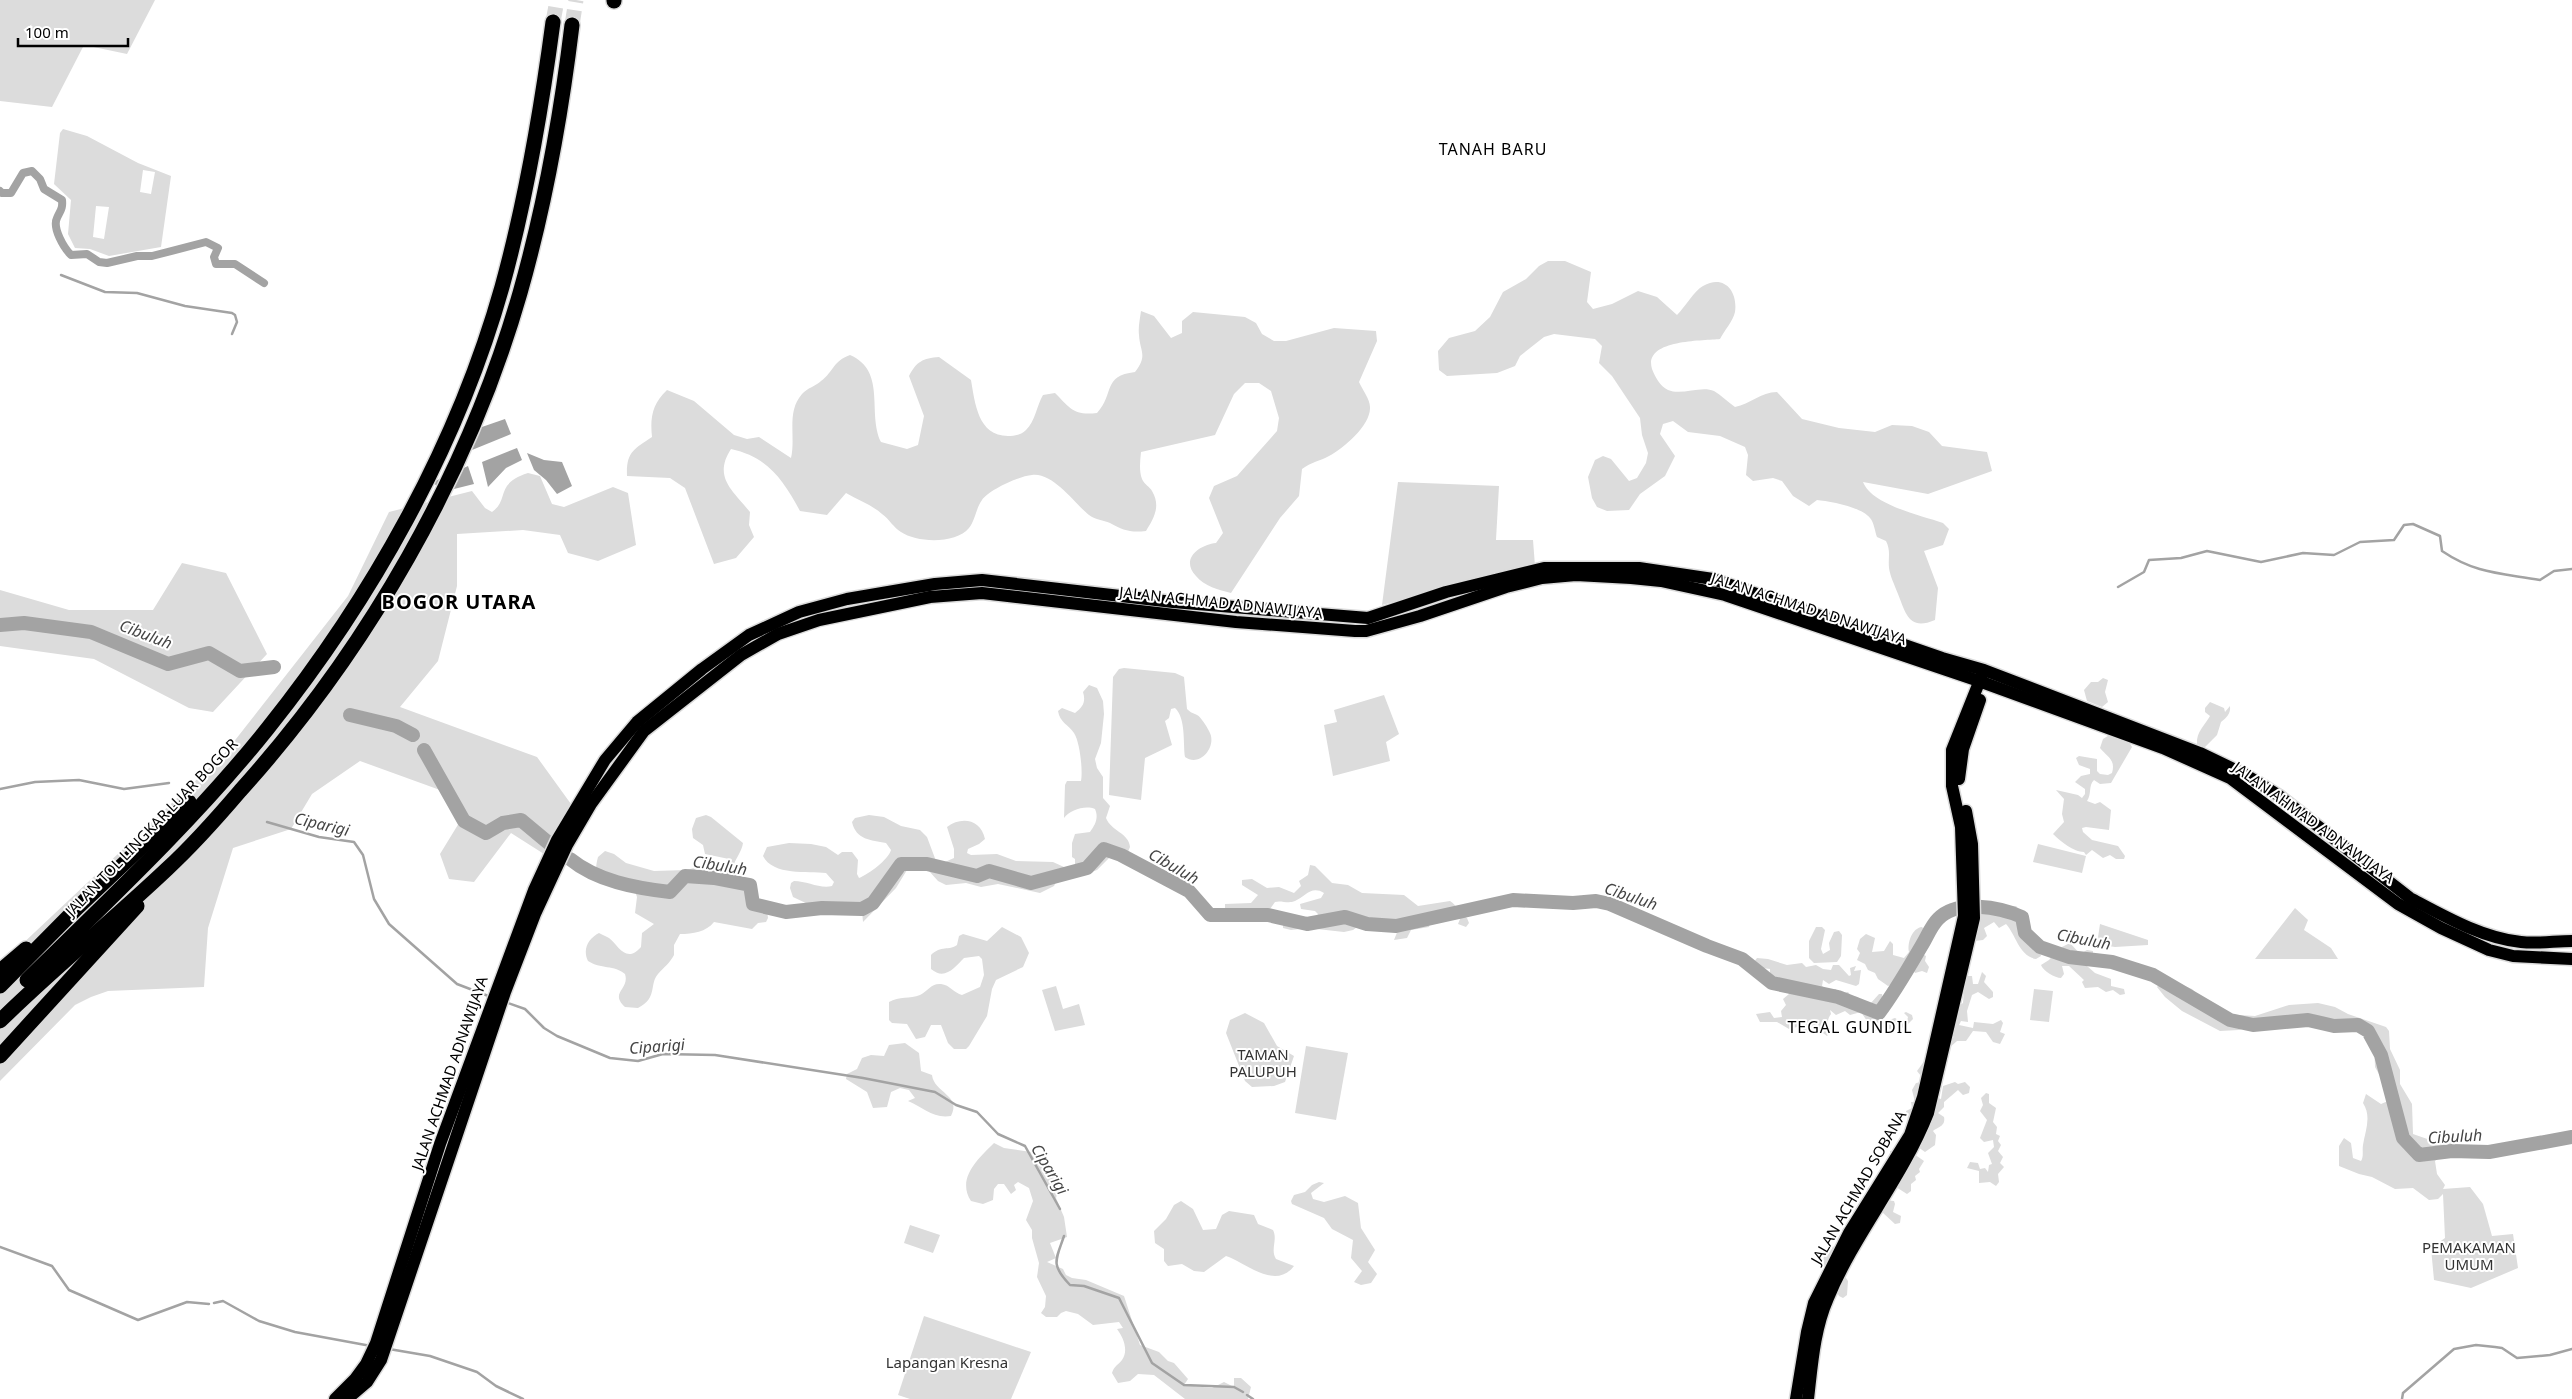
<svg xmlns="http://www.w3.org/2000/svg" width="2572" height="1399" viewBox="0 0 2572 1399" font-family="'Noto Sans',sans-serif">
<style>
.green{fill:#dcdcdc;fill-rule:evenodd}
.water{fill:#a3a3a3}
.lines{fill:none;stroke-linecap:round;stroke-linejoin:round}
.stream{stroke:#a3a3a3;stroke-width:2.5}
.canal{stroke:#a3a3a3;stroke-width:8}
.river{stroke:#a3a3a3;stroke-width:14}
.highway-tunnel{stroke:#d9d9d9;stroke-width:15;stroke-dasharray:15 8;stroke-linecap:butt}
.primary-casing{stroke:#dbdbdb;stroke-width:15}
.highway-casing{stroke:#dbdbdb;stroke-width:18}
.primary{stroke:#000;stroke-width:12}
.highway{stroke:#000;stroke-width:15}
.labels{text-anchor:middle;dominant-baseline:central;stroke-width:4;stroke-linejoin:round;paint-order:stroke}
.street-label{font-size:15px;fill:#000;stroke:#fff}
.park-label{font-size:15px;fill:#333;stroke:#fff}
.neighbourhood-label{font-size:16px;letter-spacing:1px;fill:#000;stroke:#fff}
.water-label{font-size:16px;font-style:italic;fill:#444;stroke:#fff}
.district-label{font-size:20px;font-weight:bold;letter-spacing:1px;fill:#000;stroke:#fff}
</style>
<rect width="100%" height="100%" fill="#fff"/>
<g class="green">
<path d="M0 0H155L127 54 84 45 52 107 0 101Z"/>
<path d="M63 129 87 136 138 163 171 176 161 247 109 256 90 249 75 248 68 234 71 200 54 184 60 133ZM143 170 155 172 151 194 140 192ZM96 206 109 207 104 239 93 237Z"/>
<path d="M1548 261H1565L1591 272 1587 302 1593 309 1612 304 1638 291 1657 297 1677 315C1685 307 1694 291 1703 286 1724 274 1738 291 1735 312 1733 321 1724 331 1720 339 1703 341 1643 339 1652 369 1655 377 1660 386 1668 390 1682 396 1701 385 1714 391 1721 395 1728 402 1735 407 1750 404 1761 392 1777 392L1802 419 1839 428 1875 432 1892 425 1912 426 1929 432 1942 446 1987 452 1992 471 1928 494 1863 482C1872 505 1920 515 1943 523L1949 529 1943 545 1924 551 1938 588 1935 620C1909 631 1906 614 1898 594 1895 586 1890 576 1889 568 1888 557 1891 551 1886 541L1877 537C1875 532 1874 522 1870 518 1862 507 1829 501 1817 500L1809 506 1793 496 1782 481 1773 478 1753 481 1746 475 1748 455 1745 447 1720 436 1688 432 1673 421 1663 424 1660 434 1675 456 1665 476 1640 494 1629 510 1607 511 1597 507 1592 498 1588 477 1595 460 1603 456 1611 459 1629 481 1637 478 1646 463 1648 453 1642 435 1640 418 1612 376 1599 363 1602 346 1595 339 1554 334 1544 337 1520 356 1515 366 1497 373 1447 376 1439 370 1438 351 1449 338 1475 331 1490 317 1503 292 1526 279 1539 266Z"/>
<path d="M1141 311 1154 316 1171 338 1182 333V321L1193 312 1245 317 1256 323 1262 334 1274 341H1286L1334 328 1376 331 1377 341 1359 382C1362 389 1370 399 1370 407 1371 425 1344 448 1329 456 1320 461 1311 462 1302 469L1299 496 1280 518 1231 593C1219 590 1204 586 1196 576 1180 559 1199 545 1216 543L1223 533 1209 498 1214 486 1237 476 1277 431 1279 418 1271 391 1259 383H1245L1234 394 1215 435 1141 452C1140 461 1139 471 1142 479 1144 484 1150 487 1152 491 1161 506 1154 518 1146 531 1130 533 1123 530 1110 523 1103 520 1096 520 1089 515 1075 504 1053 472 1032 475 1019 476 989 490 982 500 976 508 975 521 969 528 956 544 917 543 901 532 894 528 889 519 882 514 872 505 858 500 846 493L827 515 800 511C783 480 768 457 731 449 713 477 732 490 750 512L749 525 754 537 736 558 714 564 685 488 670 478 627 476C626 452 634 449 652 437 650 418 652 404 667 390L694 401 734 435 747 439 759 437 791 458C796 437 786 412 802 394 807 388 816 386 821 381 834 371 833 361 850 355 887 371 867 413 881 442L907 449 918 445 924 416 909 376C916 362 923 358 939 357L971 380C975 403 978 436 1008 436 1015 436 1021 435 1026 430 1035 422 1037 405 1043 395L1055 393C1070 408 1074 416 1097 413 1115 393 1102 376 1135 372 1148 355 1140 352 1139 335 1138 327 1140 319 1141 311Z"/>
<path d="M528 473 540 476 552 504 564 507 613 487 628 493 636 545 598 561 568 553 560 535 523 530 457 534V586L438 661 400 707 537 757 571 804 544 854 511 833 474 882 449 879 440 854 459 823 440 790 360 761 312 794 291 829 233 848 208 928 204 987 108 991 91 997 75 1005 0 1081V965L225 753 348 596 389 512 472 491 485 508 492 512C510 499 494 484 528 473Z"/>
<path d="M1398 482 1499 486 1496 540H1533L1535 566 1382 605Z"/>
<path d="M182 563 226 573 267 654 213 712 189 708 94 659 0 646V590L69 610H153Z"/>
<path d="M1124 668 1175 673 1184 677 1187 709C1191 713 1193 713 1197 715 1201 717 1207 727 1209 731 1218 746 1200 768 1185 757 1183 743 1186 718 1175 708L1171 709 1169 718 1165 721 1172 745 1145 758 1141 800 1109 795 1113 677 1119 669Z"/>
<path d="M2103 678 2108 680 2105 692 2108 702 2102 707 2087 701 2084 690 2091 682H2098Z"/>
<path d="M1089 685 1097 688 1103 701 1104 714 1101 743 1095 759 1097 768 1103 777V798L1110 806 1106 818C1111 831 1129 833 1130 847L1127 854 1119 858H1109L1097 870 1089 873 1075 864V859L1072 857V843L1075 834 1090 832C1095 825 1099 818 1095 809 1085 805 1070 810 1064 818L1065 785 1067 781H1081C1083 771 1080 742 1074 733 1068 724 1060 723 1058 711L1062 708 1075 713C1083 707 1086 702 1083 692Z"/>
<path d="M1384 695 1399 734 1386 742 1390 761 1333 776 1324 725 1337 722 1334 710Z"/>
<path d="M2210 702 2224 708 2225 712 2230 706C2231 714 2226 718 2221 722L2217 735 2204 748 2197 744C2196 732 2205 725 2210 716L2205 712V708Z"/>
<path d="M2111 734 2128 740 2132 747 2111 783 2100 784 2094 780C2088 786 2092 794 2087 801L2095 804 2100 802 2111 810 2109 830 2086 827 2082 828 2083 832 2092 840 2118 846 2125 856 2124 859H2116L2110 855 2103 858 2092 850 2086 855 2084 852C2074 852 2060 841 2053 834L2064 822 2062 814 2064 799 2056 790 2078 795 2082 798 2085 794V789L2075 782 2081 776 2090 774V769L2079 765 2076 758 2079 756 2097 759V771L2100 774 2108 775 2112 773C2116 759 2107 757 2100 748L2103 739Z"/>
<path d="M706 815 711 817 743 843C742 852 734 860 733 868 732 886 768 899 768 918L766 922 758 923 752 929 714 922C706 932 693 934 680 934L674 945V955C670 963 664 967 658 974 649 984 658 998 638 1008L625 1007C609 992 630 990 625 974 615 965 600 969 588 961 582 949 589 938 599 933 602 935 606 936 609 938 619 946 626 964 641 947L642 933 654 924 635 913 637 897 634 888C619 880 588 894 598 857L605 851 614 854 626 863 654 871 686 870 710 864 728 868 729 859 705 854 703 845 693 838 692 829 696 818Z"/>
<path d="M869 815 884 817 901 826 920 830 927 837 936 861 945 862 954 858V849L947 827C961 816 981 819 985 839L979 844 968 849 967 853 971 855 997 854 1016 861 1053 862 1064 867 1054 886 1040 893 998 884 981 887 966 883 946 885 938 881 929 871 915 866 907 870 896 888 863 922 862 911 841 906 810 905 793 897 790 888 791 883 794 881C807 881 820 889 832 886L834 882 826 873C808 871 773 876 763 856L767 847 789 843 811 844 826 847 838 855 842 852H852L858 860 857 874 859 878C869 874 888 860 891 850L886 843C871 840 856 840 852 822L855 818Z"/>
<path d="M2038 844 2086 856 2082 873 2033 862Z"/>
<path d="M1310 865 1315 866 1332 883 1348 885 1362 893 1404 895 1418 906 1450 901C1457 905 1459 914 1467 918L1469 923 1466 927 1458 924 1460 919C1452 906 1442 914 1431 919L1429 927 1411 930 1407 938 1394 940 1398 930 1396 926 1360 925 1353 930 1344 932 1308 928 1291 930 1283 928V922L1315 919 1318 914 1315 911 1301 909 1300 904 1321 898 1324 893C1311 885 1305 897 1295 901 1288 904 1281 900 1275 902L1263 919H1238L1225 914V904L1251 903 1258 895 1242 885V880L1252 879 1267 888 1279 887 1294 893 1301 886 1299 881 1308 875Z"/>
<path d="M1979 898 1987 904H1994L2005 914 2012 912V906H2016L2025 916 2022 925 2026 927 2024 931 2032 939 2028 945 2039 949 2041 956 2036 959C2019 956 2016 935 2006 924L1999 928 1994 922 1984 928 1987 936 1983 940 1975 941 1978 911 1984 907 1978 903Z"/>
<path d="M2295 908 2308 920 2304 930 2331 948 2338 959H2255Z"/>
<path d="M2100 924 2148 940V945L2115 947 2097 944Z"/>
<path d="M1002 927 1021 937 1029 953 1023 967 996 980 992 989 987 1016 969 1046 966 1049H954L948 1043 941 1025H931L925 1037 916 1039 907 1024 892 1023 889 1020V1002C899 996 910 999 920 995 928 991 931 983 941 984 950 985 954 993 962 995L980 987 984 975 982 959 979 956 964 958C955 967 945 981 931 969V955C941 945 949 951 957 945L959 936 963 934 987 941Z"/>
<path d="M1816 927H1822L1825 930 1821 949 1823 954 1830 950 1829 943 1834 932 1839 931 1842 935 1841 956 1837 962 1814 963 1809 958V941Z"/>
<path d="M1922 927 1928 934 1925 944 1917 951 1926 956 1925 961 1929 967 1927 973 1922 971 1915 973 1910 965 1905 963 1904 979 1888 986 1878 979 1875 973 1868 970 1865 964 1857 960 1860 953 1857 949 1860 939 1866 934 1875 938 1872 952 1884 951 1890 941 1893 944V955L1904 958 1909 952C1907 943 1912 928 1922 927Z"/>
<path d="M2070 943 2080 954 2087 950 2093 951V957L2086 961 2087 966 2095 973 2111 979V986L2124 989 2125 994 2120 995 2113 990 2106 992 2098 987 2085 988 2082 982 2084 980 2069 966H2062L2064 974 2061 978C2055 978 2043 971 2041 965L2049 960 2055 953 2063 957 2065 954 2062 947Z"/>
<path d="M1757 958 1768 959 1787 965 1802 963 1806 967 1816 965 1823 969 1831 970 1833 965H1839L1849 976 1851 975 1850 968 1856 966 1854 971 1861 970 1859 984 1856 986 1836 980 1829 984 1823 980 1822 986 1826 989H1836L1838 994 1848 992 1851 996 1858 997 1860 1002 1870 1004 1879 994H1882L1883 999C1877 1009 1882 1013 1883 1022L1895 1018 1900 1021H1907L1908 1017 1904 1013 1906 1012 1912 1015 1913 1019 1905 1027 1899 1028 1897 1024 1890 1030 1887 1025 1879 1031 1874 1022 1867 1021 1861 1012 1850 1015 1845 1011 1836 1015 1830 1010 1831 1014C1826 1021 1828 1025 1831 1031L1827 1036 1820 1031C1813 1035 1804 1034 1801 1026L1789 1029 1777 1022H1760L1756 1014 1770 1012 1774 1018 1782 1017 1781 1011 1786 1005 1783 999 1789 994 1783 983 1778 982 1776 978 1764 981V977H1770V969L1755 967 1754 962Z"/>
<path d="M1982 972 1986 976 1984 982 1993 992V997L1989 999 1978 992 1972 995 1967 1011 1968 1022 1961 1021 1959 1025 1973 1028 1974 1022 1993 1024 2001 1020 2003 1023 2000 1032 2005 1034 2000 1044 1993 1042 1986 1032 1973 1031 1966 1041H1957L1949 1048 1954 1036 1949 1031 1953 1021 1957 1019V1007L1963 1003 1965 976H1972L1973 984H1978Z"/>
<path d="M2162 981 2177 983 2192 989 2209 1007 2222 1014 2255 1016 2289 1005 2318 1003 2335 1007 2348 1014 2386 1027 2389 1031 2390 1049 2400 1070V1084L2412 1104 2413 1134 2433 1141 2453 1137 2455 1141 2435 1161 2437 1174 2445 1185 2443 1189 2470 1187 2483 1204 2492 1236 2513 1234 2518 1268 2471 1288 2434 1280 2431 1248 2445 1238 2443 1194 2438 1199 2429 1200 2413 1188 2395 1189 2372 1177 2359 1174 2339 1166V1146L2344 1138 2351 1143 2353 1158 2361 1161C2364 1156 2362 1151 2363 1145 2365 1131 2372 1117 2363 1103L2366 1094 2381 1104 2388 1101 2384 1083 2375 1067 2374 1041 2372 1037 2339 1025 2266 1021 2239 1030 2220 1031 2182 1011 2165 997 2157 987Z"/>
<path d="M1056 986 1063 1009 1079 1004 1085 1025 1055 1031 1042 990Z"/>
<path d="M2034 989 2053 991 2049 1022 2030 1020Z"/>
<path d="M1245 1013 1264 1023 1277 1046 1294 1056 1285 1082 1274 1086 1252 1087 1245 1081 1226 1033 1230 1020Z"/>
<path d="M905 1043 919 1053 921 1071 932 1075C934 1093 962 1095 951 1116 933 1119 923 1107 908 1101L915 1098 909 1090 900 1088 891 1092 887 1107 873 1108 867 1092 846 1079 847 1074 857 1069 862 1058 871 1055 884 1056 889 1045Z"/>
<path d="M1306 1046 1348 1053 1336 1120 1295 1113Z"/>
<path d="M1925 1060H1928L1938 1098 1941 1099 1943 1086 1955 1082 1958 1084 1965 1082 1970 1087 1969 1093 1963 1095 1958 1090 1944 1102V1107L1938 1113 1944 1117C1946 1126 1938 1127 1933 1131L1936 1135 1935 1145 1925 1152 1918 1147 1914 1154 1924 1161 1919 1169 1920 1172 1915 1176 1916 1180 1911 1184V1191L1907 1194 1896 1187 1885 1200 1894 1201 1895 1204 1893 1212 1901 1216 1900 1223 1895 1224 1882 1212 1876 1211 1864 1199 1868 1188 1872 1186 1890 1158V1151H1895L1902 1134 1906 1132V1126L1909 1124 1906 1111 1912 1108 1911 1102H1915L1912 1090 1916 1083 1922 1082 1928 1077 1921 1076 1917 1071Z"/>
<path d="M1986 1093 1989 1094V1103L1996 1108 1993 1122 1997 1127 1996 1134 2000 1136 1998 1141 2001 1145 1998 1151 2003 1157 2000 1163 2004 1167 1998 1174 1999 1182 1996 1186 1990 1182 1979 1183V1171L1967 1168 1970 1162 1978 1163 1980 1169 1985 1168 1988 1172 1989 1165 1992 1164 1988 1153 1994 1147 1993 1140 1984 1142 1980 1138 1987 1120 1980 1111 1983 1105 1981 1098Z"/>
<path d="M994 1143 1004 1148 1031 1152 1060 1185 1056 1198 1064 1217 1067 1237 1050 1243 1056 1258 1047 1262 1063 1269 1066 1275 1072 1278 1086 1280 1124 1296 1140 1345 1159 1352 1168 1361 1174 1363 1188 1379 1184 1385 1212 1388 1224 1382 1234 1387V1378H1241L1251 1387 1248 1399H1185L1154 1375 1138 1374 1130 1381 1118 1383 1112 1373C1114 1366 1118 1365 1122 1360 1129 1350 1123 1337 1117 1329L1123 1328 1119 1322 1093 1325 1078 1314 1066 1311 1061 1313 1057 1317H1046L1041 1313 1045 1307 1046 1296 1037 1277 1039 1263 1032 1238V1230L1026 1220 1033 1201 1029 1188 1018 1182 1014 1185 1016 1190 1011 1194 1004 1184H998L994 1189 993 1200 983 1204 971 1201C956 1178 979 1158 994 1143Z"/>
<path d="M1319 1182 1324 1183 1311 1193 1313 1199 1324 1202 1345 1196 1358 1203 1361 1228 1375 1250 1368 1262 1377 1274 1371 1283 1361 1285 1354 1282 1362 1271 1351 1258 1353 1240 1332 1229 1324 1218 1292 1204 1291 1201 1294 1195 1305 1192 1312 1185Z"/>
<path d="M1181 1201 1193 1209 1203 1230 1216 1229 1222 1215 1229 1211 1254 1215 1258 1224 1273 1230C1278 1240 1270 1249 1276 1259L1294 1266C1275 1291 1245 1262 1226 1256L1204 1272 1194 1271 1182 1264 1168 1266 1164 1261V1249L1155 1243 1154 1231 1166 1219 1174 1205Z"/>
<path d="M910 1225 940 1235 933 1253 904 1243Z"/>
<path d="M1831 1246 1835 1247 1844 1275 1848 1281 1847 1295 1843 1298 1839 1296C1832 1281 1813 1261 1831 1246Z"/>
<path d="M924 1316 1031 1352 1011 1399H910L898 1395Z"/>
</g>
<g class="water">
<path d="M505 419 511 434 472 450 479 428Z"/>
<path d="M517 448 522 460 506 468 488 487 482 462Z"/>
<path d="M527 453 544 460 562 462 572 486 557 494 546 480 534 470Z"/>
<path d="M468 466 474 484 442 492 433 482Z"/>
</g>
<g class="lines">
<g class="stream">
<path d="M61 275 105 292 137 293 185 306 232 313 235 315 237 322 232 334"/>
<path d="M2118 587 2144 572 2149 560 2181 558 2207 551 2261 562 2303 553 2334 555 2360 542 2394 540 2404 525 2413 524 2440 536 2442 551C2476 574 2501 573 2540 580L2554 571 2572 569"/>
<path d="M0 789 35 782 79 780 124 789 169 783"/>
<path d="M267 822 319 837 354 842 363 855 374 899 389 924 457 984 491 997"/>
<path d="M505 1002 525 1009 544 1028 557 1036 610 1058 638 1061 663 1054 715 1055 863 1078 935 1092 956 1105 977 1112 998 1134 1025 1146 1060 1209"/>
<path d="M1064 1236C1056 1260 1050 1264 1070 1285L1084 1286 1119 1298 1152 1363 1184 1385 1234 1387 1243 1392"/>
<path d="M0 1247 52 1266 69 1290 138 1320 187 1302 209 1304"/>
<path d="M214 1303 223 1301 259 1321 295 1332 371 1346"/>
<path d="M389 1349 430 1356 477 1372 496 1386 523 1399"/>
<path d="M1247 1395 1253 1399"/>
<path d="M2402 1399 2403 1393 2454 1349 2476 1345 2495 1347 2502 1348 2517 1358 2550 1355 2572 1349"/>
</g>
<path class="canal" d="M0 191 2 193H11L23 173 32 171 40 179 44 189 62 200C63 209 60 211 57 218 52 228 64 248 71 255L87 254 99 262 107 263 137 256H152L206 242 218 248 214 257 216 264H235L264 283"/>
<g class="river">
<path d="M0 625 24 623 91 632 168 664 209 653 240 671 274 667"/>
<path d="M350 715 396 726 413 735"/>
<path d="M424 750 464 821 486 833 503 823 521 820 551 845"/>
<path d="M570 859C597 881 635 888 670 892L685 876 714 878 750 885 753 904 786 912 822 908 862 909 873 903 901 864H927L977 876 989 871 1031 883 1087 868 1104 849 1121 855 1189 891 1210 915H1268L1307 924 1345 917 1367 924 1396 926 1513 900 1573 903 1596 901 1610 904 1707 946 1742 959 1772 983 1838 997 1879 1013C1895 992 1908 969 1922 945 1927 937 1931 926 1938 919 1956 899 2000 907 2022 917L2025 933 2040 947 2069 957 2112 962 2153 975 2230 1020 2253 1025 2308 1020 2334 1026 2358 1025 2368 1031 2381 1055 2403 1138 2419 1155 2452 1151 2489 1152 2572 1137"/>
</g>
<g class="highway-tunnel">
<path d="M553 22 557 0"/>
<path d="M572 25 576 0"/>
</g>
<g class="primary-casing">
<g id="primary">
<path d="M1959 779 1963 749 1980 700"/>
<path d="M335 1399 355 1379 366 1364 376 1343 440 1144 534 890 557 840 605 760 637 722 702 669 749 635 799 612 847 599 935 584 982 580 1173 602 1368 618 1446 592 1544 568H1639L1713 579 1942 658 1984 670 2200 753 2246 775 2278 795 2410 898C2444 916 2482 938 2521 942 2538 944 2555 941 2572 941"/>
<path d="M347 1399 367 1382 381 1360 505 992 535 914 567 845 591 804 644 731 741 655 778 634 819 620 930 597 982 593 1236 622 1355 631H1366L1420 616 1506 587 1542 578 1576 575 1631 578 1661 581 1725 595 1979 681 2163 748 2230 778 2398 904 2441 928 2489 950 2513 956 2572 959"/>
<path d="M1796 1399 1807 1332 1814 1303 1849 1233 1910 1135 1923 1097 1964 916 1961 827 1952 786V750L1982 675"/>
<path d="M1808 1399C1812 1365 1814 1330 1828 1298 1855 1233 1902 1179 1928 1113L1974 918 1972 844 1966 811"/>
</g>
</g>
<g class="highway-casing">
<g id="highway">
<path d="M614 1V0"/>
<path d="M0 971 26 949"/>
<path d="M27 980C109 900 197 817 268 728 371 599 457 447 502 287 526 200 541 112 553 22"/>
<path d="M0 986 78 907 189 802"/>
<path d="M0 1021C54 968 112 921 167 869 193 845 217 818 240 791 367 650 468 475 520 293 545 205 561 116 572 25"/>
<path d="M0 1056 137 906"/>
</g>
</g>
<use href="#primary" class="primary"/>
<use href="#highway" class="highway"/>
</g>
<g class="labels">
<g class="street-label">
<text transform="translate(1221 602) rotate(6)">JALAN ACHMAD ADNAWIJAYA</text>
<text transform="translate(1809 608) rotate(18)">JALAN ACHMAD ADNAWIJAYA</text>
<text transform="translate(2314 822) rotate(36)">JALAN AHMAD ADNAWIJAYA</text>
<text transform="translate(151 827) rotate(-46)">JALAN TOL LINGKAR LUAR BOGOR</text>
<text transform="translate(449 1073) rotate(-71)">JALAN ACHMAD ADNAWIJAYA</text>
<text transform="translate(1858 1187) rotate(-60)">JALAN ACHMAD SOBANA</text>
</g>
<g class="park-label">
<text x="1263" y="1054">TAMAN<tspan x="1263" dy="17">PALUPUH</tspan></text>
<text x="2469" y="1247">PEMAKAMAN<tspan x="2469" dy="17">UMUM</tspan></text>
<text x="947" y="1362">Lapangan Kresna</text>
</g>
<g class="neighbourhood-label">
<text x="1493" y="149">TANAH BARU</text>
<text x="1850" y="1027">TEGAL GUNDIL</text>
</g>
<g class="water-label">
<text transform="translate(146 634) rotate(21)">Cibuluh</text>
<text transform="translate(322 824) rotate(13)">Ciparigi</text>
<text transform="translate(720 865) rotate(9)">Cibuluh</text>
<text transform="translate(1174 866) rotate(30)">Cibuluh</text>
<text transform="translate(1631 896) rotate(19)">Cibuluh</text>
<text transform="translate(2084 939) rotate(11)">Cibuluh</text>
<text transform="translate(657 1046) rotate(-4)">Ciparigi</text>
<text transform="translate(2455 1136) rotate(-3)">Cibuluh</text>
<text transform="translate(1050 1169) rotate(59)">Ciparigi</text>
</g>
<g class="district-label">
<text x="459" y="601">BOGOR UTARA</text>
</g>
</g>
<path d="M18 38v8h110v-8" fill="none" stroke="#000000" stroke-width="2.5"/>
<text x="25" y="38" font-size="15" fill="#000000" stroke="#ffffff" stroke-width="4" paint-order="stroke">100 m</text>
</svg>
